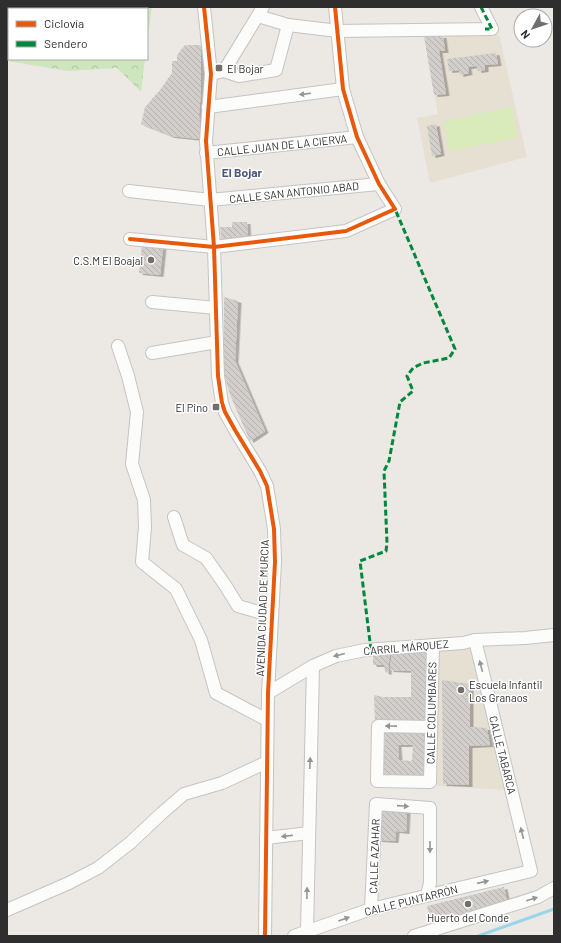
<svg xmlns="http://www.w3.org/2000/svg" width="561" height="943" viewBox="0 0 561 943" font-family="Barlow,sans-serif">
<style>
.education{fill:#e6e0d3}
.forest{fill:url(#forest-crowns)}
.pitch{fill:#d9eabb}
.lines{fill:none;stroke-linecap:round;stroke-linejoin:round}
.stream{stroke:#99d6ec;stroke-width:3}
.building{fill:url(#building-back-hatch);fill-rule:evenodd;filter:url(#shadow)}
.minor-casing{stroke:#c5c4c5;stroke-width:14}
.minor{stroke:#fcfcfb;stroke-width:12}
.quiet{stroke:#00873e;stroke-width:3;stroke-dasharray:6 3;stroke-linecap:butt}
.cycleway-casing{stroke:#fff;stroke-width:6}
.cycleway{stroke:#e8590c;stroke-width:4}
.oneway{fill:#959594}
.poi-dot{fill:#706f6e;stroke:#fff;stroke-width:1.5}
.labels{text-anchor:middle;dominant-baseline:central;stroke-width:3;stroke-linejoin:round;paint-order:stroke}
.poi-label{font-size:11px;fill:#2e2e2e;stroke:#fff;text-anchor:start}
.street-label{font-size:11px;fill:#2e2e2e;stroke:#fff}
.neighbourhood-label{font-size:12px;font-weight:bold;fill:#4d5680;stroke:#fff}
</style>
<defs>
<pattern id="forest-crowns" width="20" height="18" patternUnits="userSpaceOnUse"><rect width="20" height="18" fill="#cee6be"/><path d="M2 6a3 3 0 1 1 6 0M12 15a3 3 0 1 1 6 0" fill="none" stroke="#b1c6a4"/></pattern>
<pattern id="building-back-hatch" width="6" height="6" patternUnits="userSpaceOnUse"><rect width="6" height="6" fill="#d1cecb"/><path d="M-1 5l2 2M0 0l6 6M5-1l2 2" fill="none" stroke="#b4b1af"/></pattern>
<filter id="shadow"><feDropShadow dx="3.5" dy="2" stdDeviation="0" flood-color="#0004"/></filter>
</defs>
<rect width="100%" height="100%" fill="#ece8e4"/>
<g class="education">
<path d="M499 35 527 157 430 183 417 118 438 114 424 36Z"/>
<path d="M439 649H475L508 790 437 786Z"/>
</g>
<path class="forest" d="M7 7H152L147 44V9H9V59H145L141 92 117 68 68 71 7 61Z"/>
<path class="pitch" d="M512 107 517 138 449 151 444 121Z"/>
<g class="lines">
<path class="stream" d="M478 936 554 909"/>
</g>
<g class="building">
<path d="M424 36H443L445 51H439L446 94 434 95Z"/>
<path d="M185 45H201V91L199 114 200 139 171 136 141 124 145 107 160 90 172 73V61H177V55Z"/>
<path d="M496 53 498 64 485 65V70L478 71 477 66 468 67 469 73 460 75 459 70 449 71 447 59Z"/>
<path d="M436 124 441 154 432 156 427 126Z"/>
<path d="M232 222H247L248 240H221L220 227H232Z"/>
<path d="M142 245 163 247 160 275 139 273Z"/>
<path d="M224 297 238 301 235 361 265 431 250 441 231 397 224 375Z"/>
<path d="M430 650 428 722 375 723 374 695 383 697H411V671L390 670 392 651Z"/>
<path d="M373 652H390L388 673 385 672 384 665H373Z"/>
<path d="M442 680 470 684V727L487 728 490 745 469 746V785L443 784Z"/>
<path d="M385 729 428 730 426 776 383 775 382 745H385ZM398 745H413L412 761 399 760Z"/>
<path d="M379 810H407L406 832 396 831 395 841 378 840Z"/>
<path d="M504 887 507 902 431 922 427 906Z"/>
</g>
<g class="lines">
<g class="minor-casing">
<g id="minor">
<path d="M204 7 211 74 206 141 214 247 218 376 222 403 225 412 235 430 260 471 267 486 274 529 275 562 268 693 265 936"/>
<path d="M258 16 288 25 338 31 492 29 481 7"/>
<path d="M224 71 263 7"/>
<path d="M211 74 224 71 239 76 276 70 288 25"/>
<path d="M208 107 343 89"/>
<path d="M206 153 357 137"/>
<path d="M129 191 210 200 379 184"/>
<path d="M130 239 214 247 346 231 395 209 379 184 357 137 343 89 335 7"/>
<path d="M152 302 216 308"/>
<path d="M118 346 128 376 137 412 132 464 144 500 145 527 142 562 176 589 201 640 216 693 267 720"/>
<path d="M152 353 217 342"/>
<path d="M174 517 183 545 206 558 225 585 238 606 272 616"/>
<path d="M268 693 313 666 336 656 365 650 463 643 475 640 525 638 554 635"/>
<path d="M430 727 378 726 377 781 430 782 433 645"/>
<path d="M266 838 309 833"/>
<path d="M371 909 376 804 430 808V883L427 895"/>
<path d="M7 910 69 883 98 868 130 843 162 813 184 794 222 783 267 762"/>
<path d="M307 932 313 666"/>
<path d="M294 936 371 909 531 871 475 640"/>
<path d="M414 936 538 897 554 888"/>
</g>
</g>
<use href="#minor" class="minor"/>
<g class="quiet">
<path d="M481 7 492 29H485"/>
<path d="M371 650 360 561 386 551 387 543 384 471 389 461 400 402 413 391 407 376 413 368 423 363 449 358 455 349 395 209"/>
</g>
<g class="cycleway-casing">
<g id="cycleway">
<path d="M204 7 211 74 206 141 214 247 218 376 222 403 225 412 235 430 260 471 267 486 274 529 275 562 268 693 265 936"/>
<path d="M130 239 214 247 346 231 395 209 379 184 357 137 343 89 335 7"/>
</g>
</g>
<use href="#cycleway" class="cycleway"/>
</g>
<defs><path id="oneway-solid" d="M-6-.8H1V-3.2L6.5 0L1 3.2V.8H-6Z"/></defs>
<g class="oneway">
<use href="#oneway-solid" transform="translate(305 94) rotate(173)"/>
<use href="#oneway-solid" transform="translate(339 655) rotate(166)"/>
<use href="#oneway-solid" transform="translate(481 666) rotate(-104)"/>
<use href="#oneway-solid" transform="translate(391 726) rotate(-179)"/>
<use href="#oneway-solid" transform="translate(310 763) rotate(-88)"/>
<use href="#oneway-solid" transform="translate(403 806) rotate(4)"/>
<use href="#oneway-solid" transform="translate(522 833) rotate(-104)"/>
<use href="#oneway-solid" transform="translate(287 836) rotate(173)"/>
<use href="#oneway-solid" transform="translate(430 847) rotate(90)"/>
<use href="#oneway-solid" transform="translate(483 882) rotate(-13)"/>
<use href="#oneway-solid" transform="translate(307 893) rotate(-89)"/>
<use href="#oneway-solid" transform="translate(532 899) rotate(-18)"/>
<use href="#oneway-solid" transform="translate(344 919) rotate(-20)"/>
</g>
<g class="poi-dot">
<rect x="215" y="64" width="8" height="8" rx="2"/>
<circle cx="151" cy="260" r="4"/>
<rect x="212" y="403" width="8" height="8" rx="2"/>
<circle cx="461" cy="690" r="4"/>
<circle cx="468" cy="904" r="4"/>
</g>
<g class="labels">
<g class="poi-label">
<text x="227" y="68">El Bojar</text>
<text x="143" y="260" text-anchor="end">C.S.M El Boajal</text>
<text x="208" y="407" text-anchor="end">El Pino</text>
<text x="469" y="684">Escuela Infantil<tspan x="469" dy="13">Los Granaos</tspan></text>
<text x="468" y="917" text-anchor="middle">Huerto del Conde</text>
</g>
<g class="street-label">
<text transform="translate(282 145) rotate(-6)">CALLE JUAN DE LA CIERVA</text>
<text transform="translate(294 192) rotate(-6)">CALLE SAN ANTONIO ABAD</text>
<text transform="translate(262 608) rotate(-88)">AVENIDA CIUDAD DE MURCIA</text>
<text transform="translate(406 647) rotate(-5)">CARRIL MÁRQUEZ</text>
<text transform="translate(431 713) rotate(-89)">CALLE COLUMBARES</text>
<text transform="translate(503 755) rotate(76)">CALLE TABARCA</text>
<text transform="translate(374 856) rotate(-88)">CALLE AZAHAR</text>
<text transform="translate(411 900) rotate(-14)">CALLE PUNTARRÓN</text>
</g>
<g class="neighbourhood-label">
<text x="242" y="172">El Bojar</text>
</g>
</g>
<rect width="561" height="943" fill="none" stroke="#2e2e2e" stroke-width="16"/>
<rect x="8" y="8" width="140" height="52" fill="#ffffff" stroke="#ababab"/>
<rect x="16" y="21" width="20" height="6" fill="#e8590c" stroke="#ababab"/>
<text x="44" y="28" font-size="12" fill="#2e2e2e">Ciclovía</text>
<rect x="16" y="41" width="20" height="6" fill="#00873e" stroke="#ababab"/>
<text x="44" y="48" font-size="12" fill="#2e2e2e">Sendero</text>
<g transform="translate(533 28) rotate(230)"><circle r="19" fill="#ffffff" stroke="#ababab"/>
<path d="M0-3L7 15L0 10L-7 15Z" fill="#706f6e"/>
<text y="-6" font-size="11" font-weight="bold" text-anchor="middle" fill="#2e2e2e">N</text>
</g>
</svg>
